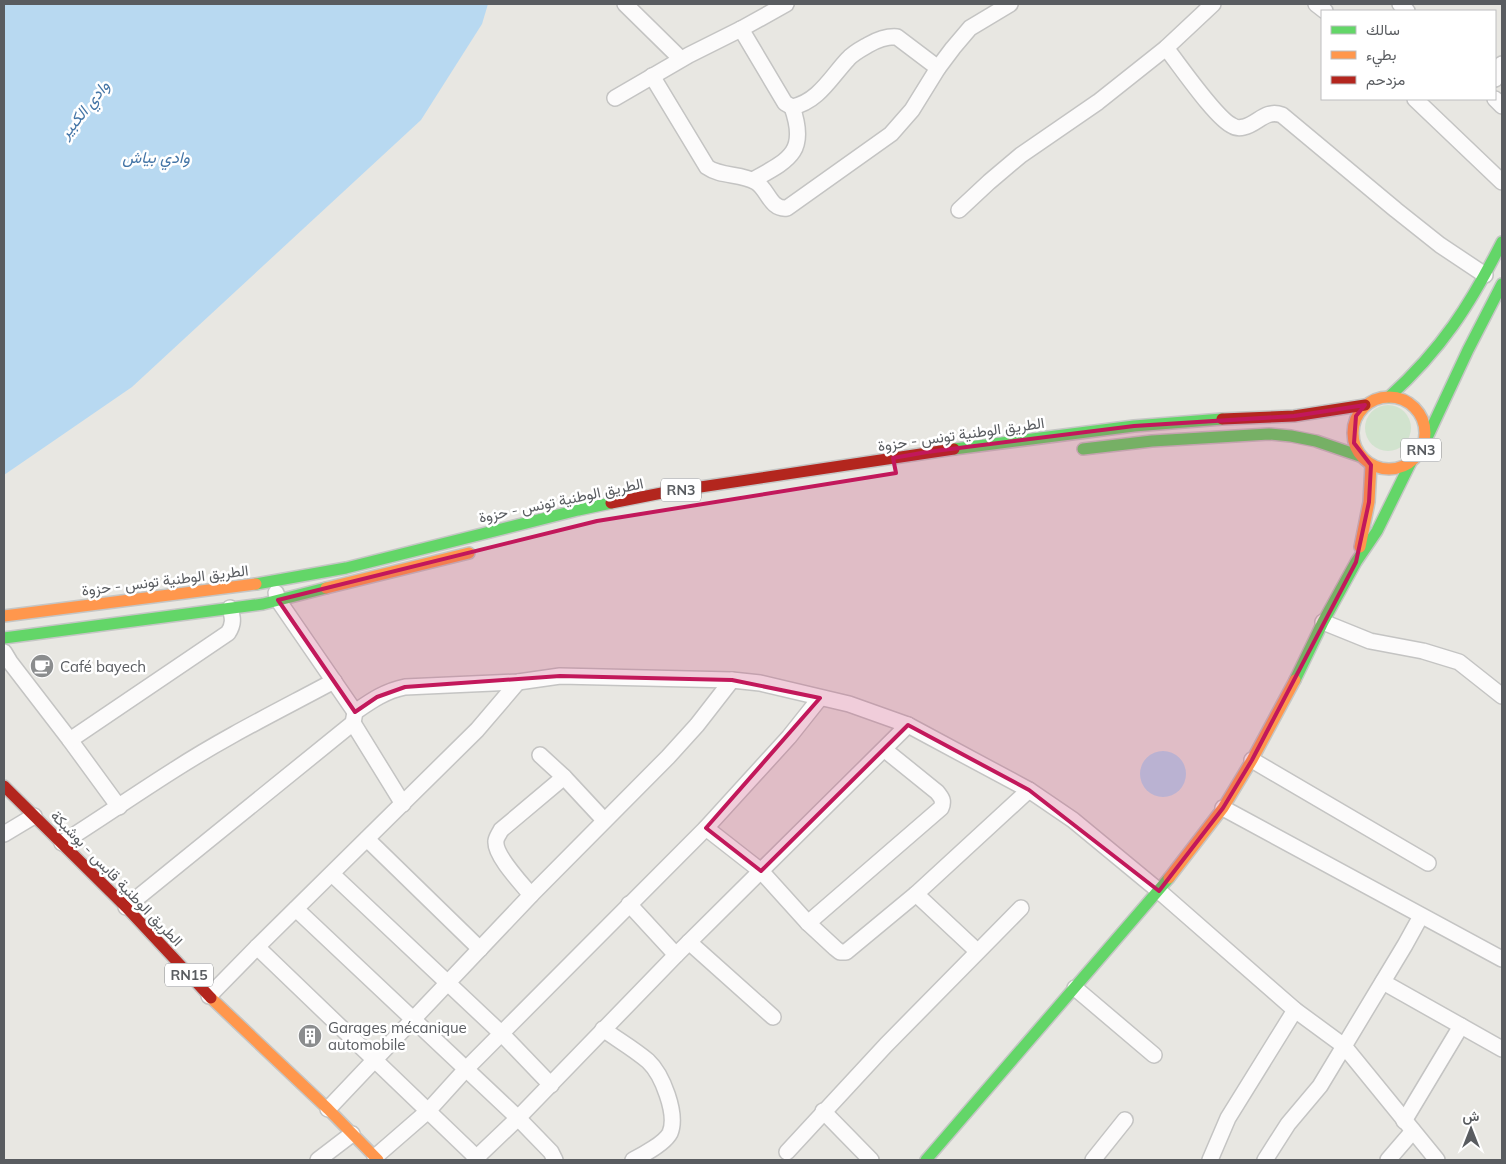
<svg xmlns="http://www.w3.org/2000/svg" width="1506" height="1164" viewBox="0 0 1506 1164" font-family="Mulish,Vazirmatn,sans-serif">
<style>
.green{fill:#d1e3ce}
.water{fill:#b8d9f1}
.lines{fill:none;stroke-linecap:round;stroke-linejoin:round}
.street-casing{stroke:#c4c4c3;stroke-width:18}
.fast-casing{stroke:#c5c6c5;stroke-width:14}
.slow-casing{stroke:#c5c6c5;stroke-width:14}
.jam-casing{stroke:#c5c6c5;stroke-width:14}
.street{stroke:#fcfbfb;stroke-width:15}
.fast{stroke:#63d668;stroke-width:11}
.slow{stroke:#ff974d;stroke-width:11}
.jam{stroke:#b3261e;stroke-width:11}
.marked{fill:#c2185b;fill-opacity:0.2;stroke:#c2185b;stroke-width:4;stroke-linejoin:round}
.labels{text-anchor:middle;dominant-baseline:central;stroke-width:5;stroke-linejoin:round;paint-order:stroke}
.shield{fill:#fff;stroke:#8b8d90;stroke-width:1}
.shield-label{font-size:14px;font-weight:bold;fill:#595c60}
.street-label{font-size:15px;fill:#595c60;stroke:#fff}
.poi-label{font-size:15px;fill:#595c60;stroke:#fff;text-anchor:start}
.water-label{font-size:16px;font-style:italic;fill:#4475a6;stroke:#fff}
</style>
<rect width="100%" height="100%" fill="#e8e7e2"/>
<circle class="green" cx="1388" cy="428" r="23"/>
<g class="water">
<path d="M4 4H488L482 24 421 120 132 387 4 475Z"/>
<circle cx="1163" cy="774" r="23"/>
</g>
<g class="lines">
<g class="street-casing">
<g id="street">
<path d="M625 4 681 59"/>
<path d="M1316 4 1325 11"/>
<path d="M1400 4 1407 11"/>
<path d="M741 29 785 103 792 107C818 102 831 77 848 59 853 53 861 49 868 45 877 40 886 36 897 37L938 68"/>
<path d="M1166 48C1179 64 1216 119 1233 126 1236 128 1240 128 1244 127 1258 124 1265 109 1282 115L1396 210 1440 245 1485 275"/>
<path d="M652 76 707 167C721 177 741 173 756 182 768 189 770 210 787 208L891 134 912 110 938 68 953 48 970 28 1010 4"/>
<path d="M1495 79 1502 64"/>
<path d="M615 98 689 55 741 29 786 4"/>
<path d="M1415 99 1502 182"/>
<path d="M1495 99 1502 106"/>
<path d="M753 180C789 160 808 152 792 107"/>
<path d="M959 210 989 182 1021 155 1098 102 1166 48 1213 4"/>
<path d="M276 593 278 600 355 712"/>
<path d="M1323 622 1370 641 1423 651 1459 662 1502 696"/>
<path d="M4 652 10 662 70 740 119 807"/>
<path d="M353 723 403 804"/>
<path d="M70 740 228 633C234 624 233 618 230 608"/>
<path d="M540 755 564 777 604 820"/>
<path d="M1252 760 1428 863"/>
<path d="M1223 808 1502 959"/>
<path d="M706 828 761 871 808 923 835 948 840 952H846L916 894 1029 790"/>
<path d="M4 834 34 816"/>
<path d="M367 839 480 949"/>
<path d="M62 843C100 819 136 794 174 770 225 737 280 710 334 681"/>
<path d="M332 874 502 1034 551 1085"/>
<path d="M916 894 977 951"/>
<path d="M531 895C522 884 494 855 496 841 496 838 499 834 501 830L564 777"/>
<path d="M629 904 676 955"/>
<path d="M126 907 353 723 355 712C371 701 385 691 405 687L518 682 560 676 732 680 760 683 849 704 908 725 1029 790 1073 820 1159 891 1295 1010 1344 1046 1437 1160"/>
<path d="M296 909 518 1118 551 1152 555 1160"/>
<path d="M808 923 941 808C944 801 942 798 937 792L885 750"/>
<path d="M689 942 773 1017"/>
<path d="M257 947 479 1160"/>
<path d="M1383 982 1502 1049"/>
<path d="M1075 988 1154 1055"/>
<path d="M209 996 257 947 477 730 518 682"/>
<path d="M603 1029C618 1040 634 1049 648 1061 662 1074 678 1114 670 1133 665 1143 643 1155 633 1160"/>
<path d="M328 1109 531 895 668 757 697 725 732 680"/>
<path d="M823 1111 871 1160"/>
<path d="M1404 1121 1461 1026"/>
<path d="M787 1152 886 1045 1021 908"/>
<path d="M375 1157 428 1111 466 1069 706 828 789 737 820 698"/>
<path d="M318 1160 352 1134"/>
<path d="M474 1160 518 1118 676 955 908 725"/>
<path d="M1093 1160 1125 1120"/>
<path d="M1210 1160 1228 1118 1295 1010"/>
<path d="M1265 1160 1288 1124 1320 1086 1405 945 1421 916"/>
<path d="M1388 1160 1413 1131"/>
</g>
</g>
<g class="fast-casing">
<g id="fast">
<path d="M1389 397C1442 349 1470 305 1502 242"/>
<path d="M1425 442 1468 350 1502 284"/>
<path d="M954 449 1134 426 1222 419"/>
<path d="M1083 449 1152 441 1269 434 1291 436 1316 441 1360 456"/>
<path d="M256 584 346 568 578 510 611 503"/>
<path d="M4 638 263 604 326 588"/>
<path d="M1295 680 1323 622 1356 562 1377 531 1411 462"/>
<path d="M926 1160 1169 878"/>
</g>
</g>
<g class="slow-casing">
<g id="slow">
<circle cx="1389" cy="433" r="36"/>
<path d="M1360 547 1369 502 1371 465"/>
<path d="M326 588 469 553"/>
<path d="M4 616 256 584"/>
<path d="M1169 878 1223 808 1252 760 1295 680"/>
<path d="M211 998 328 1109 378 1160"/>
</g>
</g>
<g class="jam-casing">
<g id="jam">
<path d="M1222 419 1294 416 1365 405"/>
<path d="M611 503 667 492 954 449"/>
<path d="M4 786 126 907 211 998"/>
</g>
</g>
<use href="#street" class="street"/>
<use href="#fast" class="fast"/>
<use href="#slow" class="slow"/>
<use href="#jam" class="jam"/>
</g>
<path class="marked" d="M1365 405 1356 416 1354 443 1371 465 1369 502 1356 562 1252 760 1223 808 1159 891 1029 790 908 725 761 871 706 828 820 698 732 680 560 676 405 687 377 697 355 712 278 600 597 521 896 473 893 458 927 452 1134 426 1294 416Z"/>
<defs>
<g id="cafe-disc" transform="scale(1.25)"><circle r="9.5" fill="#8b8d8e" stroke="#fff"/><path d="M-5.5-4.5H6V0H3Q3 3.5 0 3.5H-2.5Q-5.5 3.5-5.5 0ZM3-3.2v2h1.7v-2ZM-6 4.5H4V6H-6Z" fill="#fff"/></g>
<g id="building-disc" transform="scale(1.25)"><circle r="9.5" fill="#8b8d8e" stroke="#fff"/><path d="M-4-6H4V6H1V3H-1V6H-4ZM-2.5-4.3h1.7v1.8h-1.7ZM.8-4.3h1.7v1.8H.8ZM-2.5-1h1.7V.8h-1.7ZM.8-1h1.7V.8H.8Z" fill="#fff"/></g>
</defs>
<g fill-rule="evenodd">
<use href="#cafe-disc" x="42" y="666"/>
<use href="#building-disc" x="310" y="1036"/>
</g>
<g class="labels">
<g class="shield">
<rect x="1401" y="438.5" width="40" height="23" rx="4"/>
<rect x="661" y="478.5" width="40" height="23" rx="4"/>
<rect x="165" y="963.5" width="48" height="23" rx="4"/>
</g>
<g class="shield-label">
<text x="1421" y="450">RN3</text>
<text x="681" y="490">RN3</text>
<text x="189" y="975">RN15</text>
</g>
<g class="street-label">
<text transform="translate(961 434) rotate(-8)">الطريق الوطنية تونس - حزوة</text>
<text transform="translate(561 500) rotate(-12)">الطريق الوطنية تونس - حزوة</text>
<text transform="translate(165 580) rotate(-7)">الطريق الوطنية تونس - حزوة</text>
<text transform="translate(117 878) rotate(46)">الطريق الوطنية قابس - بوشبكة</text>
</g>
<g class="poi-label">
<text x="60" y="666">Café bayech</text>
<text x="328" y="1027">Garages mécanique<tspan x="328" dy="17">automobile</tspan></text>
</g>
<g class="water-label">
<text transform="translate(84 109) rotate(-51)">وادي الكبير</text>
<text x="156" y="157">وادي بياش</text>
</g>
</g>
<rect width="1506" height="1164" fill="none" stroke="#595c60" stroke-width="10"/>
<rect x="1321" y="10" width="175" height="90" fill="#ffffff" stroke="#bdbebf"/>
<rect x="1331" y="26" width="25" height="8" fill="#63d668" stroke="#bdbebf"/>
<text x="1366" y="35" font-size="15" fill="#595c60">سالك</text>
<rect x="1331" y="51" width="25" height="8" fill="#ff974d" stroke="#bdbebf"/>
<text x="1366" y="60" font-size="15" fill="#595c60">بطيء</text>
<rect x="1331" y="76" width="25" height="8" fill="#b3261e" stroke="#bdbebf"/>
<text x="1366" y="85" font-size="15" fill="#595c60">مزدحم</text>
<g transform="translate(1471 1129)" stroke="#ffffff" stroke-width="4" paint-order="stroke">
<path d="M0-4L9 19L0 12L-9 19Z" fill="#595c60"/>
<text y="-8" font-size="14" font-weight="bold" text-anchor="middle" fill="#595c60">ش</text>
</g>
</svg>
